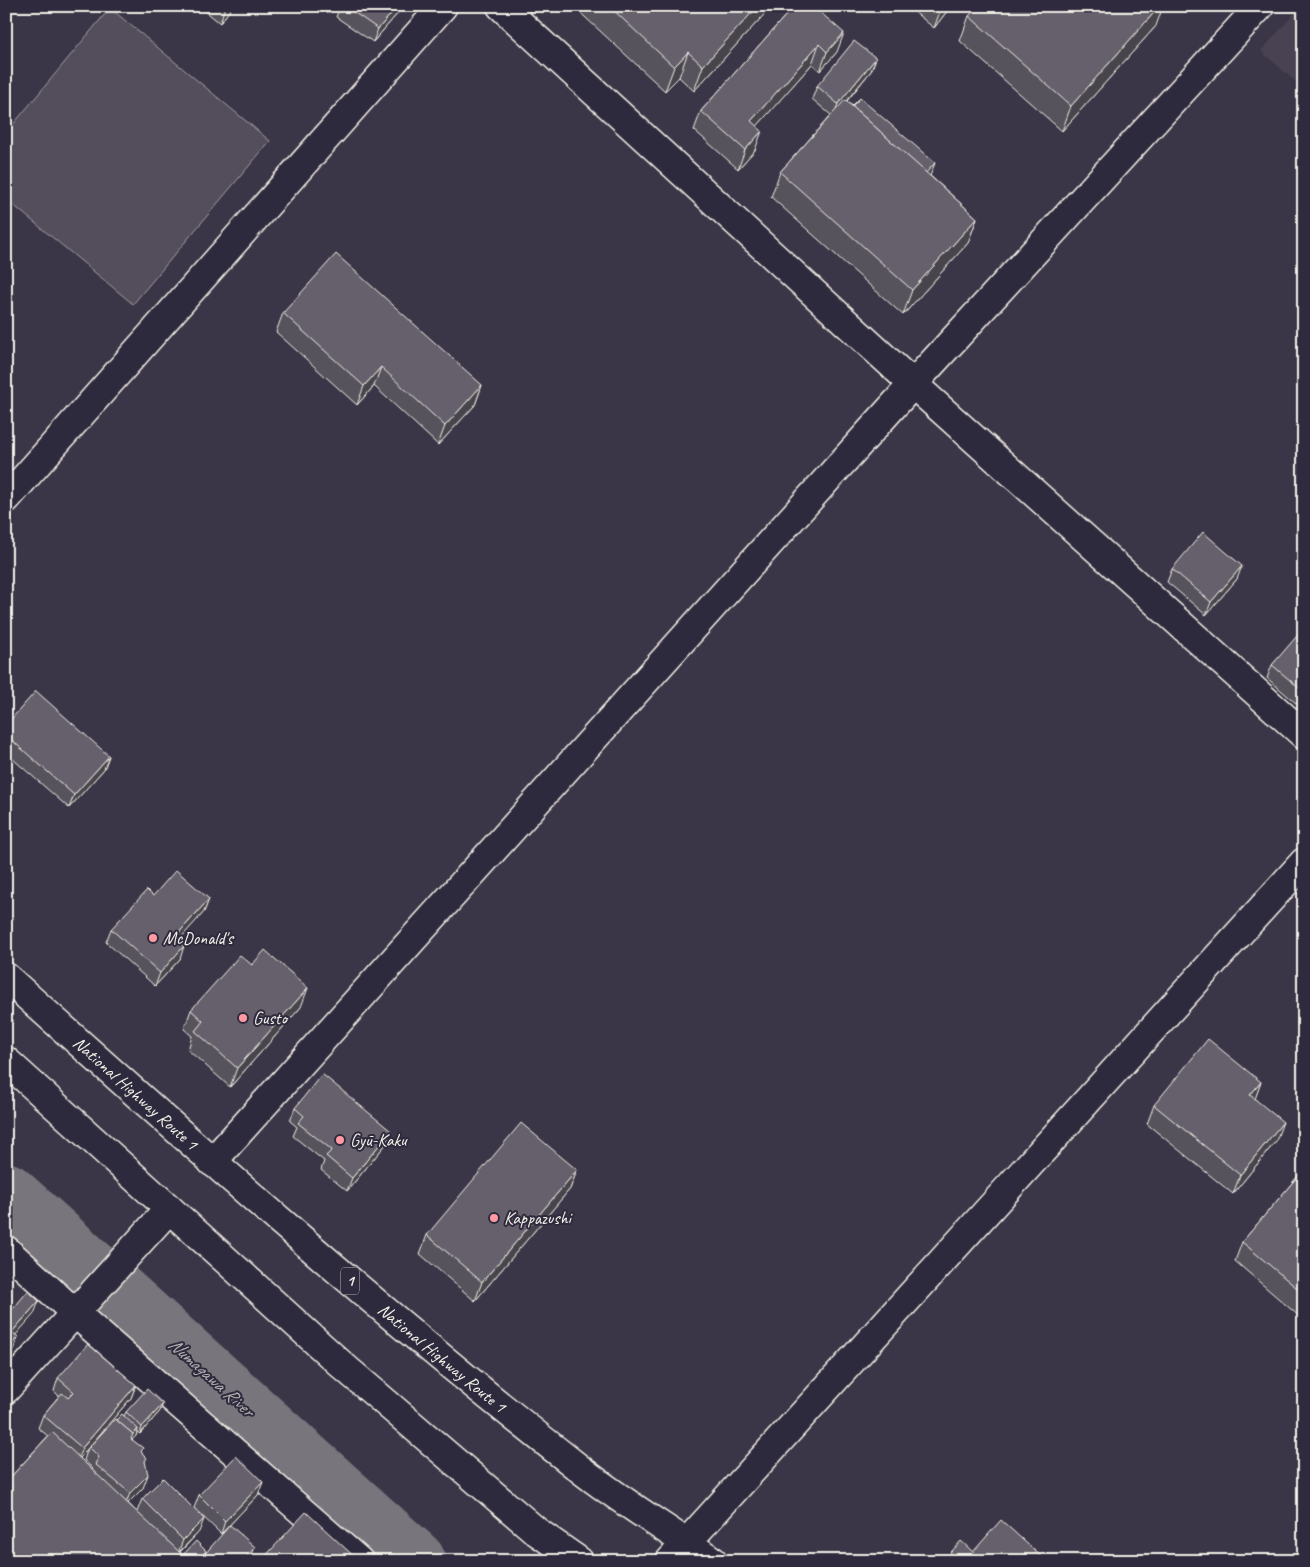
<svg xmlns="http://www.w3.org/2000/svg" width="1310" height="1567" viewBox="0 0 1310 1567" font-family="Caveat,sans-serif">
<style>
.built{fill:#484352}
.green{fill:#534e5c;stroke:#a4a0a2}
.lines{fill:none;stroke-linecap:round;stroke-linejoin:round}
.river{stroke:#78747b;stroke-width:61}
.minor-casing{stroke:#f4f1e8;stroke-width:31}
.tertiary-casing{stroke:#f4f1e8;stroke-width:31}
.trunk-casing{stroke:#f4f1e8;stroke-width:31}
.minor{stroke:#2f2a3d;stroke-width:28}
.tertiary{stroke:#2f2a3d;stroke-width:28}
.trunk{stroke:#2f2a3d;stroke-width:28}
.wall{fill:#57535d;stroke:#f4f1e8;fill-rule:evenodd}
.shaded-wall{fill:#47444c;stroke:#f4f1e8}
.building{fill:#65616c;stroke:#f4f1e8}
.poi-dot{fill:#ff9aa2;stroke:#2f2a3d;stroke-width:2}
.labels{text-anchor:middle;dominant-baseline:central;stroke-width:4;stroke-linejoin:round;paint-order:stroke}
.shield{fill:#2f2a3d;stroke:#b9b5b5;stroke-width:1}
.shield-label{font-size:16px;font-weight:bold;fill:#f4f1e8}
.poi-label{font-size:18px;fill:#f4f1e8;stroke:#2f2a3d;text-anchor:start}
.street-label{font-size:18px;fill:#f4f1e8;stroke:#2f2a3d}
.water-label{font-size:19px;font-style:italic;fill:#b6b2b2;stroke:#2f2a3d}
</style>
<rect width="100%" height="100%" fill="#3b3647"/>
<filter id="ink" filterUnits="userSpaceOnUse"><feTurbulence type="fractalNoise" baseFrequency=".02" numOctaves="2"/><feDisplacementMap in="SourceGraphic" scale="10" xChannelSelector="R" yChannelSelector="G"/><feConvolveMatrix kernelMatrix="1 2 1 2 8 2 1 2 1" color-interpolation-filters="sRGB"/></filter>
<g filter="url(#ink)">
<path class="built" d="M1301 6H1304V89L1261 51Z"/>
<path class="green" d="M110 8 270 141 133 304 6 199V133Z"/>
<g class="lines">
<path class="river" d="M6 1193 415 1561"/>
<g class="minor-casing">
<g id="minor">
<path d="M501 6 913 384 1304 735"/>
<path d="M6 499 443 6"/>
<path d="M212 1162 913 384 1260 6"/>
<path d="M6 1250 74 1312 359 1561"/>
<path d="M6 1389 169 1209"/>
</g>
</g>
<g class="tertiary-casing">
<path id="tertiary" d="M670 1561 1304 862"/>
</g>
<g class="trunk-casing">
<g id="trunk">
<path id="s1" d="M6 977C194 1146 381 1314 580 1469 622 1502 669 1530 713 1561"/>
<path d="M6 1061 343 1366 536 1531 579 1561"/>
</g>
</g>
<use href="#minor" class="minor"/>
<use href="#tertiary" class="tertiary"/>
<use href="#trunk" class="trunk"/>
</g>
<g class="wall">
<path d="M199 6H233L220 23Z"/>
<path d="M340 6H404L373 42 336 17Z"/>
<path d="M573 6H772L694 91 679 77 665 91Z"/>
<path d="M794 6 837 52 820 71 812 64 757 126 755 150 738 169 694 130 701 111Z"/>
<path d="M907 6H951L934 28Z"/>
<path d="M969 16 1156 26 1062 131 960 41Z"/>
<path d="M876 58 871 71 847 101 977 218 968 243 903 315 771 197 780 172 831 115 812 99 817 86Z"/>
<path d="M283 313 482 385 475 405 438 445 374 386 357 405 276 332Z"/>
<path d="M1172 569 1237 579 1206 615 1167 582Z"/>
<path d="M1304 630V710L1267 678 1272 665Z"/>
<path d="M6 725 109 756 104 769 69 808 6 753Z"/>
<path d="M153 896 209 899 204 912 178 940 180 959 155 986 106 942 111 929Z"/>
<path d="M252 965 301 1007 230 1087 188 1050 192 1036 184 1029 191 1010Z"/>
<path d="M1261 1082 1255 1098 1276 1141 1233 1194 1147 1124 1154 1105Z"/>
<path d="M295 1108 386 1144 347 1191 321 1170 324 1161 293 1136 297 1127 290 1121Z"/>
<path d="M1304 1169V1312L1300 1317 1235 1261 1242 1242Z"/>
<path d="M577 1170 570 1189 475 1301 420 1254 427 1235Z"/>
<path d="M58 1378 136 1385 131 1398 96 1439 117 1420 124 1416 126 1412 160 1411 140 1434 137 1432 136 1436 132 1440 141 1452 145 1462 143 1488 128 1503 137 1512 142 1499 199 1532 180 1552 183 1555 206 1551 205 1553 250 1561H202V1559L201 1561H6V1482L48 1436 38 1428 43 1415 59 1396 54 1391ZM88 1448 84 1460 93 1469 92 1470 80 1458Z"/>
<path d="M199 1495H258L221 1534 194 1508Z"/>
</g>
<g class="shaded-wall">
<path d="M227 6H233L220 23 224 10Z"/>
<path d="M398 6H404L373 42 378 29Z"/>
<path d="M758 6H772L694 91 703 66Z"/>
<path d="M942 6H951L934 28Z"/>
<path d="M1160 6H1163L1156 26 1062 131 1071 106Z"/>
<path d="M844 33 837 52 820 71 827 52Z"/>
<path d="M819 44 812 64 744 141 751 121Z"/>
<path d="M688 52 679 77 665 91 674 67Z"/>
<path d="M876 58 871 71 833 117 838 104Z"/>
<path d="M762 131 755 150 738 169 745 150Z"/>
<path d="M935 163 930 176 924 174Z"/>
<path d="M977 218 968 243 903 315 912 290Z"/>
<path d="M381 367 374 386 357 405 364 386Z"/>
<path d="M482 385 475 405 438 445 445 426Z"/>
<path d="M1242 566 1237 579 1206 615 1211 602Z"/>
<path d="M109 756 104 769 69 808 74 795Z"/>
<path d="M209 899 204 912 170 950 175 937Z"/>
<path d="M184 946 180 959 155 986 160 973Z"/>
<path d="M308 988 301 1007 230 1087 237 1068Z"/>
<path d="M1261 1082 1254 1102 1250 1095Z"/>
<path d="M1283 1122 1276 1141 1233 1194 1240 1175Z"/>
<path d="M391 1131 386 1144 347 1191 352 1178Z"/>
<path d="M577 1170 570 1189 475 1301 482 1282Z"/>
<path d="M39 1301 34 1314 7 1345 12 1332Z"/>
<path d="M1304 1307V1312L1300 1317Z"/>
<path d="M18 1337 13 1350 6 1358V1350Z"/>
<path d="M136 1385 131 1398 77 1461 82 1448Z"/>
<path d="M163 1404 160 1411 140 1434 142 1427Z"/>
<path d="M138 1429 136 1436 128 1444 130 1437Z"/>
<path d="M148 1475 143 1488 125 1506 130 1493Z"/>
<path d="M263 1482 258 1495 221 1534 225 1521Z"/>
<path d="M204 1519 199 1532 178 1553 183 1540Z"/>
<path d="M255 1547 250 1560 243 1561Z"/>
<path d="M206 1551 201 1561H197Z"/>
</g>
<g class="building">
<path d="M220 6H227L224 10Z"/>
<path d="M345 6H398L378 29Z"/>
<path d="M609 6H758L703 66 688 52 674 67Z"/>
<path d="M794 6H813L844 33 827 52 819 44 751 121 762 131 745 150 701 111Z"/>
<path d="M978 6H1160L1071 106 969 16Z"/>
<path d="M854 41 876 58 838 104 817 86Z"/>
<path d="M860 98 935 163 926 173 852 106Z"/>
<path d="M845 100 977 218 912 290 780 172Z"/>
<path d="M336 254 482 385 445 426 381 367 364 386 283 313Z"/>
<path d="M1203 532 1242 566 1211 602 1172 569Z"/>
<path d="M1303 629 1304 630V692L1272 665Z"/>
<path d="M36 691 109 756 74 795 6 735V725Z"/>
<path d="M176 870 209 899 175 937 184 946 160 973 111 929 147 890 153 896Z"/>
<path d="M265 950 308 988 237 1068 195 1031 203 1021 191 1010 240 955 252 965Z"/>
<path d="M1208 1039 1261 1082 1250 1095 1283 1122 1240 1175 1154 1105Z"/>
<path d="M322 1074 391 1131 352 1178 326 1156 332 1150 298 1123 304 1116 295 1108Z"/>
<path d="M521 1123 577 1170 482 1282 427 1235Z"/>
<path d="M1304 1169V1294L1242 1242Z"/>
<path d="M28 1291 39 1301 12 1332 18 1337 6 1350V1317Z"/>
<path d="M88 1344 136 1385 82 1448 43 1415 62 1393 68 1398 74 1392 58 1378Z"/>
<path d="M147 1389 163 1404 142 1427 126 1412Z"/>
<path d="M122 1414 138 1429 132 1435 133 1434 116 1420Z"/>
<path d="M115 1419 133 1434 131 1439 143 1448 141 1452 147 1458 145 1461 148 1475 130 1493 95 1464 99 1457 89 1447Z"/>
<path d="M52 1432 189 1561H6V1491L12 1486 7 1481Z"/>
<path d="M236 1456 263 1482 225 1521 199 1495Z"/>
<path d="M163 1478 204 1519 183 1540 142 1499Z"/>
<path d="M306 1512 359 1561H261Z"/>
<path d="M1001 1520 1046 1561H943L961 1541 973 1552Z"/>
<path d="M230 1525 255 1547 243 1561H211L204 1555Z"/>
<path d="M196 1541 206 1551 197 1561H189L183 1555Z"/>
</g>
</g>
<g class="poi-dot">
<circle cx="153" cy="938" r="5"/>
<circle cx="243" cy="1018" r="5"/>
<circle cx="340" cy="1140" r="5"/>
<circle cx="494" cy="1218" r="5"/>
</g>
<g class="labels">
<rect class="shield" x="341" y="1267.5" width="18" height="27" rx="4"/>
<g class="shield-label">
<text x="350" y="1281">1</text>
</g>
<g class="poi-label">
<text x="163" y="938">McDonald's</text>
<text x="253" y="1018">Gusto</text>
<text x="350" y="1140">Gyū-Kaku</text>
<text x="504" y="1218">Kappazushi</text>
</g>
<g class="street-label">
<text stroke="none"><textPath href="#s1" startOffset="174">National Highway Route 1</textPath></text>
<text stroke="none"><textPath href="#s1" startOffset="579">National Highway Route 1</textPath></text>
</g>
<g class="water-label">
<text transform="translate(211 1377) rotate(42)">Numagawa River</text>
</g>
</g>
<rect width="1310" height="1567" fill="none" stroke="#2f2a3d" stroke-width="25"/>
<rect x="12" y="12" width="1285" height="1542" fill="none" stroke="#f4f1e8" stroke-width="2" filter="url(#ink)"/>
</svg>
